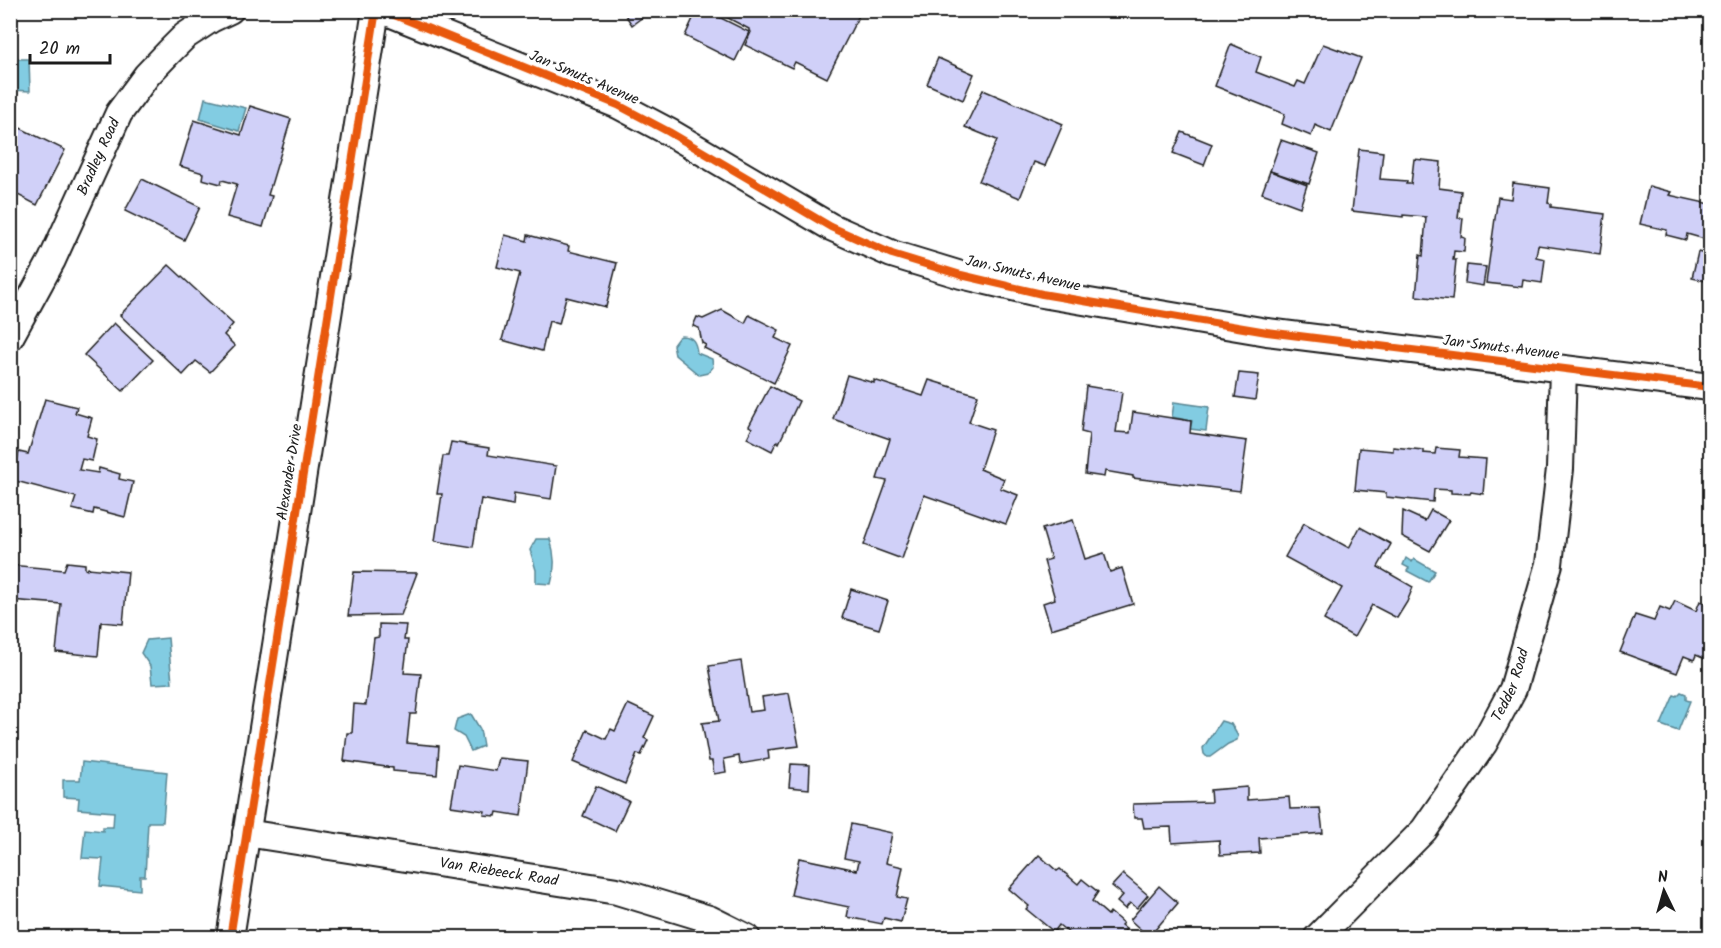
<svg xmlns="http://www.w3.org/2000/svg" width="1721" height="948" viewBox="0 0 1721 948" font-family="Kalam,sans-serif">
<style>
.water{fill:#82cce2;stroke:#598693;stroke-width:1.5}
.building{fill:#d0d0f8;stroke:#1c1c1c;stroke-width:1.5}
.lines{fill:none;stroke-linecap:round;stroke-linejoin:round}
.minor-casing{stroke:#1c1c1c;stroke-width:30}
.minor{stroke:#fff;stroke-width:26}
.cycleway-casing{stroke:#fff;stroke-width:11}
.cycleway{stroke:#e8590c;stroke-width:8}
.labels{text-anchor:middle;dominant-baseline:central;stroke-width:6;stroke-linejoin:round;paint-order:stroke}
.street-label{font-size:15px;fill:#1c1c1c;stroke:#fff}
</style>
<rect width="100%" height="100%" fill="#fff"/>
<filter id="ink" filterUnits="userSpaceOnUse"><feTurbulence type="fractalNoise" baseFrequency=".0167" numOctaves="2"/><feDisplacementMap in="SourceGraphic" scale="12" xChannelSelector="R" yChannelSelector="G"/><feConvolveMatrix kernelMatrix="1 2 1 2 8 2 1 2 1" color-interpolation-filters="sRGB"/></filter>
<g filter="url(#ink)">
<g class="water">
<path d="M11 59H29L30 91 11 90Z"/>
<path d="M205 98 246 108 239 131 200 119Z"/>
<path d="M681 336C693 336 696 342 697 353L712 359 713 367 708 373 699 375 675 355 673 345 678 338Z"/>
<path d="M1174 402 1209 407 1206 431 1190 429 1192 421 1172 417Z"/>
<path d="M536 539H550C555 554 556 568 551 584L536 583V570L530 550Z"/>
<path d="M1406 558 1412 562 1414 559 1435 571 1428 582 1407 571 1409 568 1403 565Z"/>
<path d="M168 638 172 683 152 684 150 666 141 653 147 640Z"/>
<path d="M1681 692 1686 694V700L1690 701 1678 731 1661 725 1674 695 1677 696Z"/>
<path d="M471 714 480 729 483 746 471 751 464 737 454 731 457 719Z"/>
<path d="M1221 721 1231 724 1238 736 1237 740 1228 744 1210 757H1207L1204 754 1203 748Z"/>
<path d="M82 762 167 772 163 822H148L145 876H140V890L100 886 103 859 82 858 85 829 103 831V827H113L114 812 78 809 79 798 63 797V780H80Z"/>
</g>
<g class="building">
<path d="M622 10H652L632 25Z"/>
<path d="M697 10H705L749 32 735 61 685 36Z"/>
<path d="M713 10H855L860 13 827 78 795 62 792 68 745 45 751 32 749 31V29Z"/>
<path d="M1231 44 1261 57 1256 72 1295 87 1298 81 1305 84 1323 44 1361 58 1331 132 1315 125 1311 136 1282 124 1285 114 1215 86Z"/>
<path d="M938 58 974 74 963 100 927 84Z"/>
<path d="M983 90 1063 124 1045 166 1034 162 1020 198 979 181 997 140 965 127Z"/>
<path d="M250 106 291 119 268 195 272 196 263 227 227 217 237 184 222 180 221 184 202 179 203 173 180 166 194 120 241 135Z"/>
<path d="M10 123 65 150 37 205 14 193 17 185 10 182Z"/>
<path d="M1182 132 1212 144 1204 165 1173 153Z"/>
<path d="M1281 140 1319 153 1309 184 1270 171Z"/>
<path d="M1359 149 1383 152 1380 179 1407 181 1406 184H1411L1414 159 1441 162 1439 188 1461 191 1458 218H1463L1461 237 1465 238 1464 252 1454 251 1453 260H1456L1452 300 1416 296 1420 255 1423 256 1426 217 1403 215V217L1352 211Z"/>
<path d="M1270 171 1307 185 1300 207 1262 193Z"/>
<path d="M142 179 200 207 184 240 125 211Z"/>
<path d="M1513 183 1550 188 1548 203 1551 204V207L1605 214 1600 254 1538 245 1536 257 1545 259 1542 283 1523 280 1522 287 1486 283 1498 197 1511 199Z"/>
<path d="M1649 186 1671 192 1669 195 1710 204V282L1692 278 1698 252 1705 254 1708 240 1687 234 1686 240 1666 235 1667 230 1640 224Z"/>
<path d="M505 235 527 241 528 235 569 246 568 251 617 263 606 307 566 297 559 324 549 321 542 351 502 340 520 273 497 267Z"/>
<path d="M169 265 233 324 224 335 235 346 210 372 196 361 183 375 120 315Z"/>
<path d="M1467 265 1486 267 1483 286 1465 283Z"/>
<path d="M722 310 745 323 749 315 779 330 775 338 792 346 774 383 704 348 706 345 702 343 699 328 693 326 697 317 703 319Z"/>
<path d="M114 323 153 360 123 391 84 355Z"/>
<path d="M1239 373 1259 375 1255 400 1235 397Z"/>
<path d="M847 375 874 383V380L923 396 929 380 978 395 969 422 993 430 980 469 1004 479 1000 488 1018 495 1006 524 924 495 902 559 864 545 887 481 877 479 890 439 833 419Z"/>
<path d="M770 386 799 401 779 443 777 441 772 451 747 438 752 428 749 426Z"/>
<path d="M1086 386 1122 392 1116 432 1130 433 1133 412 1191 421 1190 433 1247 441 1240 491 1133 478V476L1105 471 1104 477 1085 474 1089 434 1081 432Z"/>
<path d="M45 399 77 407 75 413 92 418 87 436 97 439 92 461 82 459 79 470 98 473 99 468 120 474 119 479 133 482 125 517 94 509 93 514 72 509 76 497 12 480 19 452 28 454Z"/>
<path d="M451 442 489 448 488 455 556 466 551 499 514 493 513 505 481 499 473 547 435 541 442 494H437L443 456H448Z"/>
<path d="M1393 447 1423 450V453L1435 454 1436 448 1460 450 1459 457 1486 459 1483 494 1471 492 1470 494 1451 493V490L1434 489 1433 502 1386 497V493L1355 490 1359 448 1393 451Z"/>
<path d="M1431 510 1449 520 1430 551 1402 536 1403 511 1425 521Z"/>
<path d="M1073 520 1085 559 1104 553 1110 572 1122 568 1133 604 1051 629 1043 603 1055 599 1044 561 1051 559 1042 529Z"/>
<path d="M1304 523 1349 548 1360 527 1391 544 1378 567 1413 587 1407 602 1397 618 1372 605 1354 637 1324 620 1342 588 1285 557Z"/>
<path d="M67 562 85 564V569L87 570 88 568 128 572 123 624 101 622 98 656 56 652 61 604 10 600V565L64 570Z"/>
<path d="M354 572 417 573 401 615 348 616Z"/>
<path d="M851 589 888 601 879 629 842 618Z"/>
<path d="M1675 601 1696 611 1700 601 1710 605V661L1696 655 1694 660 1684 656 1677 673 1620 652 1635 615 1654 621 1660 607 1670 611Z"/>
<path d="M379 624 406 625 404 640H408L404 673 421 674 416 714H410L407 743 439 746 437 775 393 771V768L344 761 347 733H352L354 704 366 705 374 638 379 637Z"/>
<path d="M741 661 749 712 764 710 762 697 789 693 799 746 768 750 769 759 740 764 739 756 724 759 726 772 714 774 712 761H709L702 723 719 721 709 666Z"/>
<path d="M628 704 654 716 644 738 648 740 641 755 637 754 625 784 573 762 587 730 606 739 611 729 615 731Z"/>
<path d="M499 758 528 761 521 816 497 812 496 816 484 815 485 811 451 806 458 765 496 771Z"/>
<path d="M791 764 810 765 809 789 789 787Z"/>
<path d="M596 786 629 801 615 831 583 816Z"/>
<path d="M1247 787V800L1289 797 1290 809 1320 808 1323 833 1259 838 1260 853 1220 855 1219 840 1172 843 1171 827 1144 828 1142 818H1134L1133 804 1211 802 1210 790Z"/>
<path d="M851 824 892 833 886 863 903 867 897 897 907 899 901 922 884 918 882 924 847 917 849 907 791 895 799 858 857 870 859 861 844 858Z"/>
<path d="M1039 855 1057 871 1060 869 1078 884 1082 879 1098 892 1092 901 1108 915 1110 912 1123 923 1121 925 1126 929 1119 938H1075L1059 925 1054 932 1026 909 1029 906 1009 889Z"/>
<path d="M1123 874 1148 895 1137 908 1130 903 1125 909 1117 902 1123 895 1112 886Z"/>
<path d="M1159 886 1178 903 1149 937 1130 920Z"/>
</g>
<g class="lines">
<g class="minor-casing">
<g id="minor">
<path d="M382 10 618 105 669 132 831 227 892 254 961 275 1042 294 1267 332 1710 387"/>
<path id="s1" d="M10 337 52 260 119 113 147 75 169 52 185 36 211 19 230 10"/>
<path id="s2" d="M246 833 617 891 709 919 747 938"/>
<path d="M230 938 376 10"/>
<path id="s3" d="M1317 938 1424 830 1484 743 1513 689 1549 564 1560 469 1563 369"/>
</g>
</g>
<use href="#minor" class="minor"/>
<g class="cycleway-casing">
<g id="cycleway">
<path d="M382 10 618 105 669 132 831 227 892 254 961 275 1042 294 1267 332 1710 387"/>
<path d="M230 938 376 10"/>
</g>
</g>
<use href="#cycleway" class="cycleway"/>
</g>
</g>
<g class="labels">
<g class="street-label">
<text transform="translate(584 78) rotate(23)">Jan Smuts Avenue</text>
<text stroke="none"><textPath href="#s1" startOffset="201">Bradley Road</textPath></text>
<text transform="translate(1023 274) rotate(13)">Jan Smuts Avenue</text>
<text transform="translate(1501 348) rotate(7)">Jan Smuts Avenue</text>
<text transform="translate(290 472) rotate(-81)">Alexander Drive</text>
<text stroke="none"><textPath href="#s3" startOffset="322">Tedder Road</textPath></text>
<text stroke="none"><textPath href="#s2" startOffset="256">Van Riebeeck Road</textPath></text>
</g>
</g>
<rect width="1721" height="948" fill="none" stroke="#fff" stroke-width="36"/>
<rect x="18" y="18" width="1685" height="912" fill="none" stroke="#1c1c1c" stroke-width="2" filter="url(#ink)"/>
<g transform="translate(1664 891) rotate(355)" stroke="#ffffff" stroke-width="4.5" paint-order="stroke">
<path d="M0-4.5L10 22L0 15L-10 22Z" fill="#1c1c1c"/>
<text y="-9" font-size="16" font-weight="bold" text-anchor="middle" fill="#1c1c1c">N</text>
</g>
<path d="M30 54v9h80v-9" fill="none" stroke="#1c1c1c" stroke-width="3"/>
<text x="39" y="54" font-size="18" fill="#1c1c1c" stroke="#ffffff" stroke-width="4.5" paint-order="stroke">20 m</text>
</svg>
